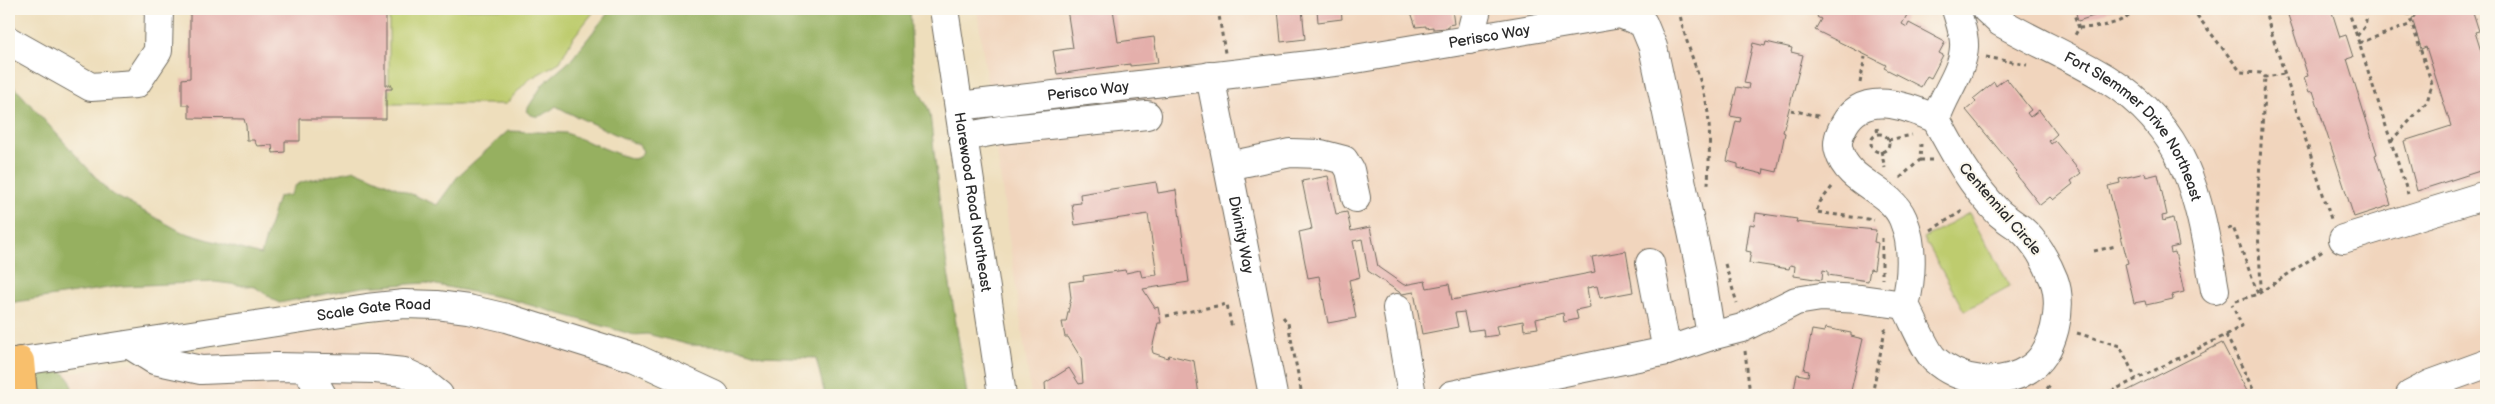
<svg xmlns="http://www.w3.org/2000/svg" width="2495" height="404" viewBox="0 0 2495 404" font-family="'Balsamiq Sans',sans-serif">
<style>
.built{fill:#f1d5bd}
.green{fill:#becc6e;stroke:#747c4c}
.forest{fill:#96b061;stroke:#606e46}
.building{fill:#e4afab}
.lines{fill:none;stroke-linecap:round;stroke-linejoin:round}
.minor-casing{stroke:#6f6a5e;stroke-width:30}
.major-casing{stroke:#6f6a5e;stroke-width:30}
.path{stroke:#6f6a5e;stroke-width:3;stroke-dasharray:4 4;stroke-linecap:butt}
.minor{stroke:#fff;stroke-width:28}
.major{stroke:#f8bf6c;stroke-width:28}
.labels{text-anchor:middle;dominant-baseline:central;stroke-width:4;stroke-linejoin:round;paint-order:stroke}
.street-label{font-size:15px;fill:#2b2b2b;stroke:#fbf7ec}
</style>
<rect width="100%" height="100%" fill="#fbf7ec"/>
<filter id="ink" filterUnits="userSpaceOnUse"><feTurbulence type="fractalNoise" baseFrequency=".02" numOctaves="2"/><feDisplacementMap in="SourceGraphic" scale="10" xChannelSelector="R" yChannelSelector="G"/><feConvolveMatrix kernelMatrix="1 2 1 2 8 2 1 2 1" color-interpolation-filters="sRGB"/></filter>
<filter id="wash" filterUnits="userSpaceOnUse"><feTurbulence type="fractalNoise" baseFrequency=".0096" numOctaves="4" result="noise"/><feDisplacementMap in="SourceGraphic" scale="20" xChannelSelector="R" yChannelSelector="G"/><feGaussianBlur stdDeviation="1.12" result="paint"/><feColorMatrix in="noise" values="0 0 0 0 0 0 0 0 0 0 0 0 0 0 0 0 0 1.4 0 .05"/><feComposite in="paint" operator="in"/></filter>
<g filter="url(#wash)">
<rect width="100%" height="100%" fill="#eedebc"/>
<g class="built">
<path d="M977 9H2486V395H1031Z"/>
<path d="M397 318 478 324 565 346 647 379 679 395H43L46 377Z"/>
</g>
<g class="green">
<path d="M389 9H596L572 39 560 62 528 80 506 104H389Z"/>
<path d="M1969 213 2010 286 1964 311 1924 238Z"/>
</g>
<g class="forest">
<path d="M611 9H910C912 33 910 60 916 83 919 95 927 102 930 114L945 252 967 395H825L816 358 762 356 734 347 690 345 647 334 634 335 509 299 426 283 362 287 279 303 255 287 215 282 121 286 9 303V81L110 193 182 232 261 255 278 197 290 195 295 186 302 182 355 170 437 205 458 176 508 131 566 133 618 154 633 159 640 157 643 151 639 145 569 113 556 106C547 113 537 122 526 111L543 84 571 60Z"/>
<path d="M54 367C68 375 74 379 71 395H32L39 372Z"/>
</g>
<g id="blocks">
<g class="building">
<path d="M190 9H386V85H392V89H386V119H300V141H285V152L273 153 272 145 257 146 254 140H247L246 126 244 119 189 118V105H182V79L190 78Z"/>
<path d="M1067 9H1113L1118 42 1154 37 1158 63 1130 66V64L1057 74 1053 51 1073 48Z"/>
<path d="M1278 9H1302L1305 39 1281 42Z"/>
<path d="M1317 9H1341L1342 19 1318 22Z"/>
<path d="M1410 9H1452L1454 24 1448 25V28L1433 29V27L1426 28V26L1416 27Z"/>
<path d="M1821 9H1896L1907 15 1902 24 1907 27 1909 23 1945 42 1939 53 1943 55 1931 78 1927 76 1921 87 1884 68 1886 65 1815 30 1821 19 1817 17Z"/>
<path d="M2075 9H2115L2078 21Z"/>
<path d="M2286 9H2331L2340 37 2346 35 2353 57 2347 59 2377 154 2375 155 2391 205 2354 217 2313 91 2309 92 2304 77 2308 76Z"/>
<path d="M2413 9H2472L2479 31 2475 32 2486 67V169L2417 191 2404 141 2451 126 2426 47 2421 49 2412 18 2415 17Z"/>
<path d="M1766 42 1792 48 1791 52 1803 55 1783 132 1785 133 1777 172 1764 169 1763 174 1738 168V164L1727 161 1736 121 1740 122 1741 118 1730 116 1737 87 1748 89 1749 84 1744 83 1753 43 1765 46Z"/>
<path d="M2006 78 2031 110 2027 113 2030 117 2039 110 2057 134 2049 141 2051 144 2055 141 2081 173 2071 181 2073 184 2053 200 2050 197 2040 205 2015 173 2017 171 2015 169 1966 110 1976 102 1973 99 1994 82 1996 86Z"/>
<path d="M2145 173 2146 177 2158 174 2167 215 2162 216 2163 221 2173 218 2179 246 2170 248 2171 253 2175 252 2184 292 2172 295 2173 299 2146 305 2145 301 2134 303 2125 264 2128 263 2108 186 2120 183 2119 179Z"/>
<path d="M1328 176 1336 214 1347 212 1351 231 1370 227 1378 267 1404 285 1425 281 1427 288 1449 284 1452 300 1595 272 1592 257 1626 251 1633 292 1600 298 1597 286 1587 288 1590 307 1576 310 1578 319 1564 322 1563 313 1536 319 1538 328 1524 330 1523 321 1496 326 1498 335 1484 337 1483 329 1468 331 1464 312 1455 313 1458 327 1422 334 1414 292 1402 294 1368 271 1362 239 1353 241 1360 277 1349 280 1356 318 1328 323 1319 276 1308 278 1299 232 1312 229 1302 181Z"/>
<path d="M1156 182 1158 193 1176 190 1189 282 1143 289 1155 308 1158 307 1161 323H1158L1152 349 1153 353 1168 358 1169 355 1194 361 1199 395H1046L1045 383 1069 368 1079 384 1083 383 1081 358 1068 337H1065L1062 322H1066L1071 298 1069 282 1084 280 1083 276 1125 270 1126 273 1140 270 1142 277 1157 275 1148 214 1075 225 1072 204 1081 203 1080 194Z"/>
<path d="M1756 213 1797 219 1796 222 1804 223 1876 230 1874 242 1878 243 1874 270 1870 269 1868 281 1828 275V271L1823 270 1822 280 1794 276 1795 266 1790 265 1789 269 1749 263 1751 252 1746 251 1750 224 1754 225Z"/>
<path d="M1825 328 1851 333V336L1863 339 1850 395H1793L1797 374 1808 376 1809 371 1804 370 1812 330 1824 332Z"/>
<path d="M2222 343 2249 395H2119Z"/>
</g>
</g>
</g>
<g filter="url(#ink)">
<use href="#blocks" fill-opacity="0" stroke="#6f6a5e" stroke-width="1"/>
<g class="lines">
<g class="minor-casing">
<g id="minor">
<path id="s1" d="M944 9 1002 395"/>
<path id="s2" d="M1986 9 2000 22C2035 42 2073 58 2107 79 2190 131 2199 200 2215 290"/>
<path d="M1469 40 1477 9"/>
<path d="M9 41 91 87 136 84 158 51 159 9"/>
<path id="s3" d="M1210 76 1273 395"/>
<path id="s4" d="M959 106 1343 61 1620 14 1643 23 1653 47 1701 274 1711 336 1667 351 1452 395"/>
<path d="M1936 119C1907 106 1863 89 1844 125 1840 133 1836 141 1839 151 1848 184 1890 188 1903 219 1914 245 1912 278 1905 305 1912 318 1925 350 1934 359 1959 382 1999 388 2029 369 2054 354 2064 306 2054 280 2047 262 2035 241 2021 229 2014 224 2006 219 1999 213 1972 186 1954 153 1936 119 1943 95 1963 72 1964 47 1965 35 1959 20 1956 9"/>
<path d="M963 137 1000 130 1147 115"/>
<path d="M1228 166 1290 153 1321 154 1344 160 1350 170 1356 198"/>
<path d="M2343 239 2486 195"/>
<path d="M1650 263 1667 351"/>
<path d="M1397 308 1412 395"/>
<path d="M1711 336 1742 328 1796 301 1821 297 1861 299 1905 305"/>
<path d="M130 345 154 360 201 370 276 367 375 369 404 372 419 379 439 395"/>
<path id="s5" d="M9 363 367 308 404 304 437 305 468 309 507 318 635 358 715 395"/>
<path d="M307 369 322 395"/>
<path d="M2410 395 2431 384 2486 364"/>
</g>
</g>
<g class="major-casing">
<path id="major" d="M20 361 23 395"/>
</g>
<g class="path">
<path d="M1218 9 1225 53"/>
<path d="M1679 9C1684 40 1697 67 1705 97 1712 125 1709 156 1708 185"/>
<path d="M2072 9 2079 28 2075 35"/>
<path d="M2192 9 2241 72 2261 73 2265 77 2284 74"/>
<path d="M2264 9 2331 219"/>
<path d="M2348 9 2408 194"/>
<path d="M2079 28C2101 27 2121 25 2138 9"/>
<path d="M2357 36 2365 26 2368 9"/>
<path d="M2359 43 2412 24"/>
<path d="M1986 57 2027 65"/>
<path d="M1860 83 1865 57"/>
<path d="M1791 110 1822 117"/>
<path d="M1877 128 1878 135"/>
<circle cx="1880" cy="143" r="9"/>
<path d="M1888 140 1912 135"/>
<path d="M2391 141 2427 102 2432 84 2407 9"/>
<path d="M1881 151 1885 168"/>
<path d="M1920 160H1932"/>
<path d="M1900 178 1920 160 1921 144"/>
<path d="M1832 187 1820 202 1816 212 1874 220"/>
<path d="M2228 229 2233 227 2258 294 2261 286 2257 212 2265 77"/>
<path d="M1931 230 1964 210"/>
<path d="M1882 238V279"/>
<path d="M2094 251 2116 246"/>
<path d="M1725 264 1737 303"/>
<path d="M2236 301 2258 294 2323 251"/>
<path d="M1166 316 1227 304 1231 324 1235 323"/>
<path d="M1283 317 1288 323 1302 395"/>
<path d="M2077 333 2120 346 2136 379"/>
<path d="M2226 335 2242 326 2232 305"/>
<path d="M1745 351 1750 395"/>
<path d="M1872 395 1886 325"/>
<path d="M1887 395 1937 392"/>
<path d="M2042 395 2050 385"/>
<path d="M2104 395 2226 335 2256 395"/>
</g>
<use href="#minor" class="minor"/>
<use href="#major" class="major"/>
</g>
</g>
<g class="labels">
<g class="street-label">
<text stroke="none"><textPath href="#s4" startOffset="535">Perisco Way</textPath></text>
<text stroke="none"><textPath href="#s4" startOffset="130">Perisco Way</textPath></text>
<text stroke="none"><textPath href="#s2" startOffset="194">Fort Slemmer Drive Northeast</textPath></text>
<text stroke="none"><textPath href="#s1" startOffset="195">Harewood Road Northeast</textPath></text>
<text transform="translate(2000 209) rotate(49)">Centennial Circle</text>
<text stroke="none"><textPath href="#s3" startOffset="162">Divinity Way</textPath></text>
<text stroke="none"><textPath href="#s5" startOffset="369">Scale Gate Road</textPath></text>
</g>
</g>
<rect width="2495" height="404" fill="none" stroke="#fbf7ec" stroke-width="30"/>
</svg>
